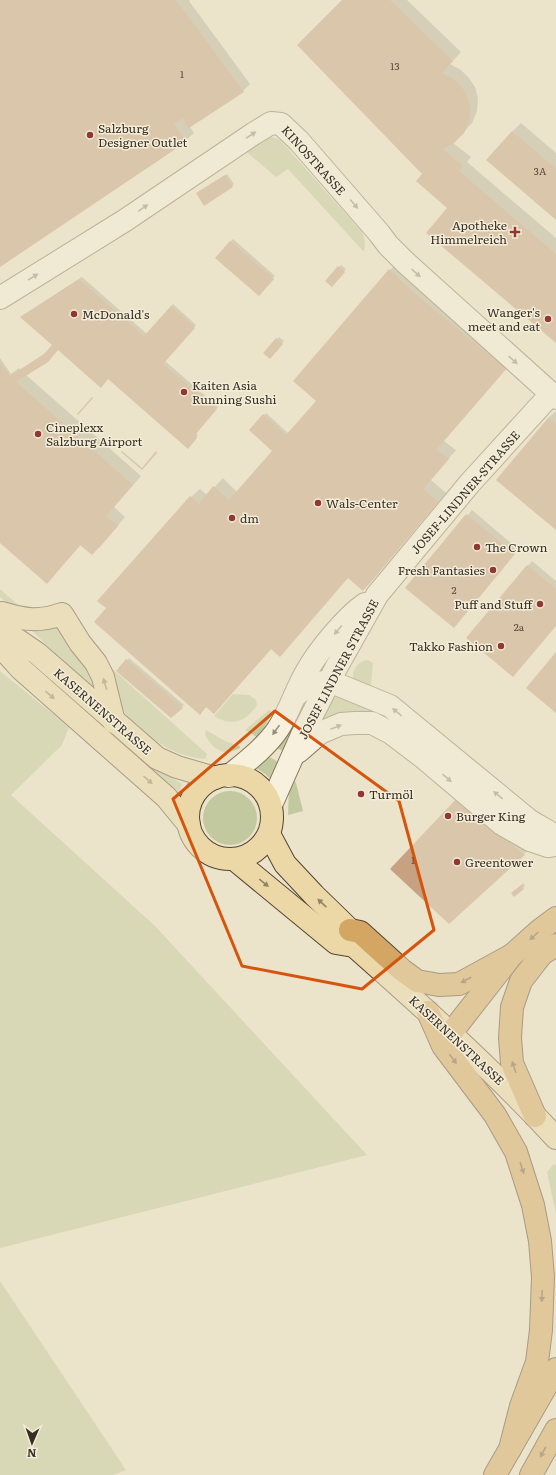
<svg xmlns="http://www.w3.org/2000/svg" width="556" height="1475" viewBox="0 0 556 1475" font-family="Literata,serif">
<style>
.green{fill:#c2c99e}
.shadow{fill:#0003}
.building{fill:#c6a283}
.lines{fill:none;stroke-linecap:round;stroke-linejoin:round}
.minor-casing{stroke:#87765f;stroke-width:24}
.major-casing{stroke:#543;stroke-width:24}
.highway-casing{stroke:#543;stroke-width:24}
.minor{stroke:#f7f0dd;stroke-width:22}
.major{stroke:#ebd8a6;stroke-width:22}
.highway{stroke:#d3a663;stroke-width:22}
.oneway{fill:#988f80}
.oneway2{fill:#928364}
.oneway3{fill:#775e3c}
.marked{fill:none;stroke:#d6550e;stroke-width:3;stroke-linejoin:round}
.poi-dot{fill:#913734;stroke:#f3edd9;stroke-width:1.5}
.labels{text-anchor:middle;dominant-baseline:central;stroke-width:3;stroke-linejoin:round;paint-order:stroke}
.number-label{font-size:10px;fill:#5c4b3a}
.poi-label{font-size:12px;fill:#392e22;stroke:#f3edd9;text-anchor:start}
.street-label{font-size:12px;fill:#392e22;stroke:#f3edd9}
</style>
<rect width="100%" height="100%" fill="#ebe3ca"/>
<g class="green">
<path d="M264 137H272L280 140 361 231C366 238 365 244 364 252L288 169 276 177 242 148Z"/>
<path d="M0 589 26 612 12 607 0 597Z"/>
<path d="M65 625 82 662 94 679 101 697 28 627Z"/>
<path d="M98 656 207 754 205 759C187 757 175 753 159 743 154 740 148 737 143 733 120 715 110 682 98 656Z"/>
<path d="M368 660 373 663 370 694 353 680C352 669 358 661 368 660Z"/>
<path d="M33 663 148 764 182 784 178 794 32 665Z"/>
<path d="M0 671 69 727 62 745 11 795 155 926 367 1155 0 1248Z"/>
<path d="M310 690H313L286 753 274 746Z"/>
<path d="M332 690 374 708 436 751 367 714 350 712 333 715 316 721Z"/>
<path d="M233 694 249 695 256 700 257 705C246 722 232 727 214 716Z"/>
<path d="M269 710 272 712 265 726 257 737 245 730Z"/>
<path d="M206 730 225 741 240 746V748C223 757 214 750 205 735Z"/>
<path d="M268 756 281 764 275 783 264 773 254 767Z"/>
<path d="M291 777 296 783 303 811 288 815 289 788Z"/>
<circle cx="230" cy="818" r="27"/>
<path d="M554 1164 556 1165V1214L547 1172Z"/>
<path d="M0 1281 126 1470 113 1475H0Z"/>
</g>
<g class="shadow">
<path d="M0 0H190L189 1 250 84 243 91 190 127 194 133 185 141 0 266Z"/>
<path d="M343 0H407L461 52 450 64 461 70 469 78 475 87 478 98 477 111 472 123 453 143 471 157 467 162 556 238V342L423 174Z"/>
<path d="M521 123 556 153V219L512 132Z"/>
<path d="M227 174 234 184 232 186 199 192Z"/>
<path d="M233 239 275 276 259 295 216 258Z"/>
<path d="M397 263 514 360 444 441 456 450 431 480 446 493 372 581 363 590 349 577 272 648 214 713 207 706 200 713 191 497 200 489 207 495 223 478 237 492 273 451 250 430 266 413 289 434 317 401 390 270Z"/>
<path d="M341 265 346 269 332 285 327 281Z"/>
<path d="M82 277 147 334 173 304 196 325 165 361 218 407 196 433 198 435 190 446 109 378 58 349 26 375 141 476 114 507 125 517 101 546 92 554 81 545 47 582 0 542V358L11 374 19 368 21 370 46 353 53 344 21 317Z"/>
<path d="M279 337 284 341 269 357 264 353Z"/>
<path d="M556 411V529L548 418Z"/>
<path d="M472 510 518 549 458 622 406 587Z"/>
<path d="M532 561 556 581V625L467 638Z"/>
<path d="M129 658 184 705 171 716 118 671Z"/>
<path d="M459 798 535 843 524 854Z"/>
<path d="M523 883 525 886 515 895 513 893Z"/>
</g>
<g class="building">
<path d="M0 0H176L244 92 189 128 182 118 174 124 186 142 0 267Z"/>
<path d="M342 0H390L453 61 442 73 452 78 461 86 467 96 470 107 469 121 464 133 454 143 443 149 463 166 459 171 556 254V343L426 233 447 208 416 181 422 174 297 45Z"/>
<path d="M512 131 556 169V220L486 160Z"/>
<path d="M225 175 233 187 204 206 196 193Z"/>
<path d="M230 241 274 279 259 296 215 258Z"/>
<path d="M338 266 345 272 332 287 325 281Z"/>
<path d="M389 269 412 291 506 369 436 450 449 459 423 489 438 502 363 591 348 578 280 657 271 649 214 714 206 707 200 715 94 622 106 608 97 601 190 496 199 504 213 486 229 500 272 451 249 430 263 414 286 435 316 401 293 381Z"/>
<path d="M79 279 144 336 171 306 195 328 163 364 217 409 195 435 197 438 188 449 108 379 101 388 58 350 48 362 16 382 133 485 106 516 118 526 92 555 80 545 47 584 0 543V362L10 376 44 354 52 345 20 317Z"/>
<path d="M276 338 283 344 270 359 263 353Z"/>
<path d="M92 397 93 398 78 415 77 414Z"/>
<path d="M548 418 556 425V530L496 480Z"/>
<path d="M122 451 142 468 156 451 157 453 142 470 121 452Z"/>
<path d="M466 514 515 554 454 628 405 588Z"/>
<path d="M527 565 556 589V626L513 677 466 638Z"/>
<path d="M556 652V713L526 688Z"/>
<path d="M126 659 183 708 171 718 116 671Z"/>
<path d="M458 797 525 855 449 924 390 869Z"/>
<path d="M521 885 524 889 514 897 511 893Z"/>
</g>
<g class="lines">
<g class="minor-casing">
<g id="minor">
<path d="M0 298 124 221 253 134 271 123 281 124 299 141 379 233 388 245 405 262 556 398"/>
<path d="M295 696 308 685 329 681 390 706 530 821 556 836"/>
<path d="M298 752 320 733 341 724 355 723H372L391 733 424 758 502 824 530 840 548 846 556 845"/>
<path d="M229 776C246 762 266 747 278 729 290 711 296 689 307 671 318 651 346 617 365 604"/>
<path d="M271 805 302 735 336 668 377 595 470 483 551 394"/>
</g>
</g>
<g class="major-casing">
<g id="major">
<path d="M2 613C25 620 39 622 62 614L80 643 96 663 103 677 114 722"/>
<path d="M0 628 38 654 157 758 177 767 215 778"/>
<path d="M0 646 21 669 166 797 189 825"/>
<circle cx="230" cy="817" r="42"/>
<path d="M269 834 285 864 314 895 350 930 354 946"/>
<path d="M234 859 336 943 354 946C424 1008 493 1070 556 1138"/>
</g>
</g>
<g class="highway-casing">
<g id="highway">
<path d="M350 930 360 932 402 970 417 981 439 985 459 984 512 955"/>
<path d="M428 1012 443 1046 495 1115 516 1152 533 1205 540 1241 543 1277 541 1330 537 1362 521 1406 510 1449"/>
<path d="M451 1033 512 955 540 930 556 918"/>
<path d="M535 1116 512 1063 510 1038 512 1007 521 981 542 954 556 945"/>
<path d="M495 1475 556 1369"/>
<path d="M531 1475 556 1430"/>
</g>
</g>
<use href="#minor" class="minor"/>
<use href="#major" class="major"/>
<use href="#highway" class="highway"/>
</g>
<defs><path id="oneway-solid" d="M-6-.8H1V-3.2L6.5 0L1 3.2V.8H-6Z"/></defs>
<g class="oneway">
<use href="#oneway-solid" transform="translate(251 135) rotate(-33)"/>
<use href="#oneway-solid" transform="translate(354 204) rotate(49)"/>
<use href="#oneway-solid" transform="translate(143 208) rotate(-34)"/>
<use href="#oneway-solid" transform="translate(416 273) rotate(42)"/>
<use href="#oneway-solid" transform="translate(33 277) rotate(-32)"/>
<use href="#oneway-solid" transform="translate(513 360) rotate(42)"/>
<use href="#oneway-solid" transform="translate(338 630) rotate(130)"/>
<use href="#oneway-solid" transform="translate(397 712) rotate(-141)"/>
<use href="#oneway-solid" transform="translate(336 727) rotate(-21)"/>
<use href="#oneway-solid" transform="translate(276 730) rotate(126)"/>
<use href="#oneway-solid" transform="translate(447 778) rotate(41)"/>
<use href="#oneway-solid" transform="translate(498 795) rotate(-141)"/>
</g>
<g class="oneway2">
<use href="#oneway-solid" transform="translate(105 684) rotate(-107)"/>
<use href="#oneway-solid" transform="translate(50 695) rotate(41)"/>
<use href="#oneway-solid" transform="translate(148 780) rotate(42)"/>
<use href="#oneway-solid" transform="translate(264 883) rotate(39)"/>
<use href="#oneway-solid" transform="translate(322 903) rotate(-137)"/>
</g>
<g class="oneway3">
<use href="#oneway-solid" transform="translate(534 936) rotate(138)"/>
<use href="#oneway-solid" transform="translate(466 980) rotate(152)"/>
<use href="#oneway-solid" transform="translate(453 1059) rotate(53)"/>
<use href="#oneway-solid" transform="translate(514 1067) rotate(-108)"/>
<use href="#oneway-solid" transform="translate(522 1168) rotate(71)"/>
<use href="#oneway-solid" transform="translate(542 1296) rotate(92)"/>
<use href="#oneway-solid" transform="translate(543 1452) rotate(119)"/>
</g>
<path d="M0 0H556V1475H0ZM275 711 399 801 434 930 362 989 242 966 173 799Z" fill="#ebe3ca" fill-opacity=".55" fill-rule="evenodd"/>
<path class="marked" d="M275 711 399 801 434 930 362 989 242 966 173 799Z"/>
<g class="poi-dot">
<circle cx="90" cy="135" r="4"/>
<path d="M513 226h4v4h4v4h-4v4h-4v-4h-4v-4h4z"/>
<circle cx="74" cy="314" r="4"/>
<circle cx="548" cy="319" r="4"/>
<circle cx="184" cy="392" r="4"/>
<circle cx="38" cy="434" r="4"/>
<circle cx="318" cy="503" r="4"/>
<circle cx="232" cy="518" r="4"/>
<circle cx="477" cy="547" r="4"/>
<circle cx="493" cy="570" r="4"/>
<circle cx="540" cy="604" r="4"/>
<circle cx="501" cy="646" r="4"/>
<circle cx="361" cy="794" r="4"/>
<circle cx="448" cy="816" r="4"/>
<circle cx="457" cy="862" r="4"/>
</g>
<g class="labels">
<g class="number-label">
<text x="395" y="65">13</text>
<text x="182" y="73">1</text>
<text x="540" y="170">3A</text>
<text x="454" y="589">2</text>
<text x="519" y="626">2a</text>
<text x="413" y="859">1</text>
</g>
<g class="poi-label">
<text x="98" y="128">Salzburg<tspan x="98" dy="14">Designer Outlet</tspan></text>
<text x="507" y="225" text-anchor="end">Apotheke<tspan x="507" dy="14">Himmelreich</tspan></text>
<text x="540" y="312" text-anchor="end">Wanger's<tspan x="540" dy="14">meet and eat</tspan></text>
<text x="82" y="314">McDonald's</text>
<text x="192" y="385">Kaiten Asia<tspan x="192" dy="14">Running Sushi</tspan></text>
<text x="46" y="427">Cineplexx<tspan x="46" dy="14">Salzburg Airport</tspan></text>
<text x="326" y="503">Wals-Center</text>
<text x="240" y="518">dm</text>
<text x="485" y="547">The Crown</text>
<text x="485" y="570" text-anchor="end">Fresh Fantasies</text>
<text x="532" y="604" text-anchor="end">Puff and Stuff</text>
<text x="493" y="646" text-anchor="end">Takko Fashion</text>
<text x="369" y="794">Turmöl</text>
<text x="456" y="816">Burger King</text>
<text x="465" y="862">Greentower</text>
</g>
<g class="street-label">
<text transform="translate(314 160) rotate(48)">KINOSTRASSE</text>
<text transform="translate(465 492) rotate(-49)">JOSEF-LINDNER-STRASSE</text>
<text transform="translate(338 669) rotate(-62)">JOSEF LINDNER STRASSE</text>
<text transform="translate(103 711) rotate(41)">KASERNENSTRASSE</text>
<text transform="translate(457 1040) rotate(43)">KASERNENSTRASSE</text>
</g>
</g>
<g transform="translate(32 1443) rotate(182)" stroke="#f3edd9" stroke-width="3" paint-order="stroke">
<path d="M0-3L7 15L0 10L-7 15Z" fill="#392e22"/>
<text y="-6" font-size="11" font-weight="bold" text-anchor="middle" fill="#392e22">N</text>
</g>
</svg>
